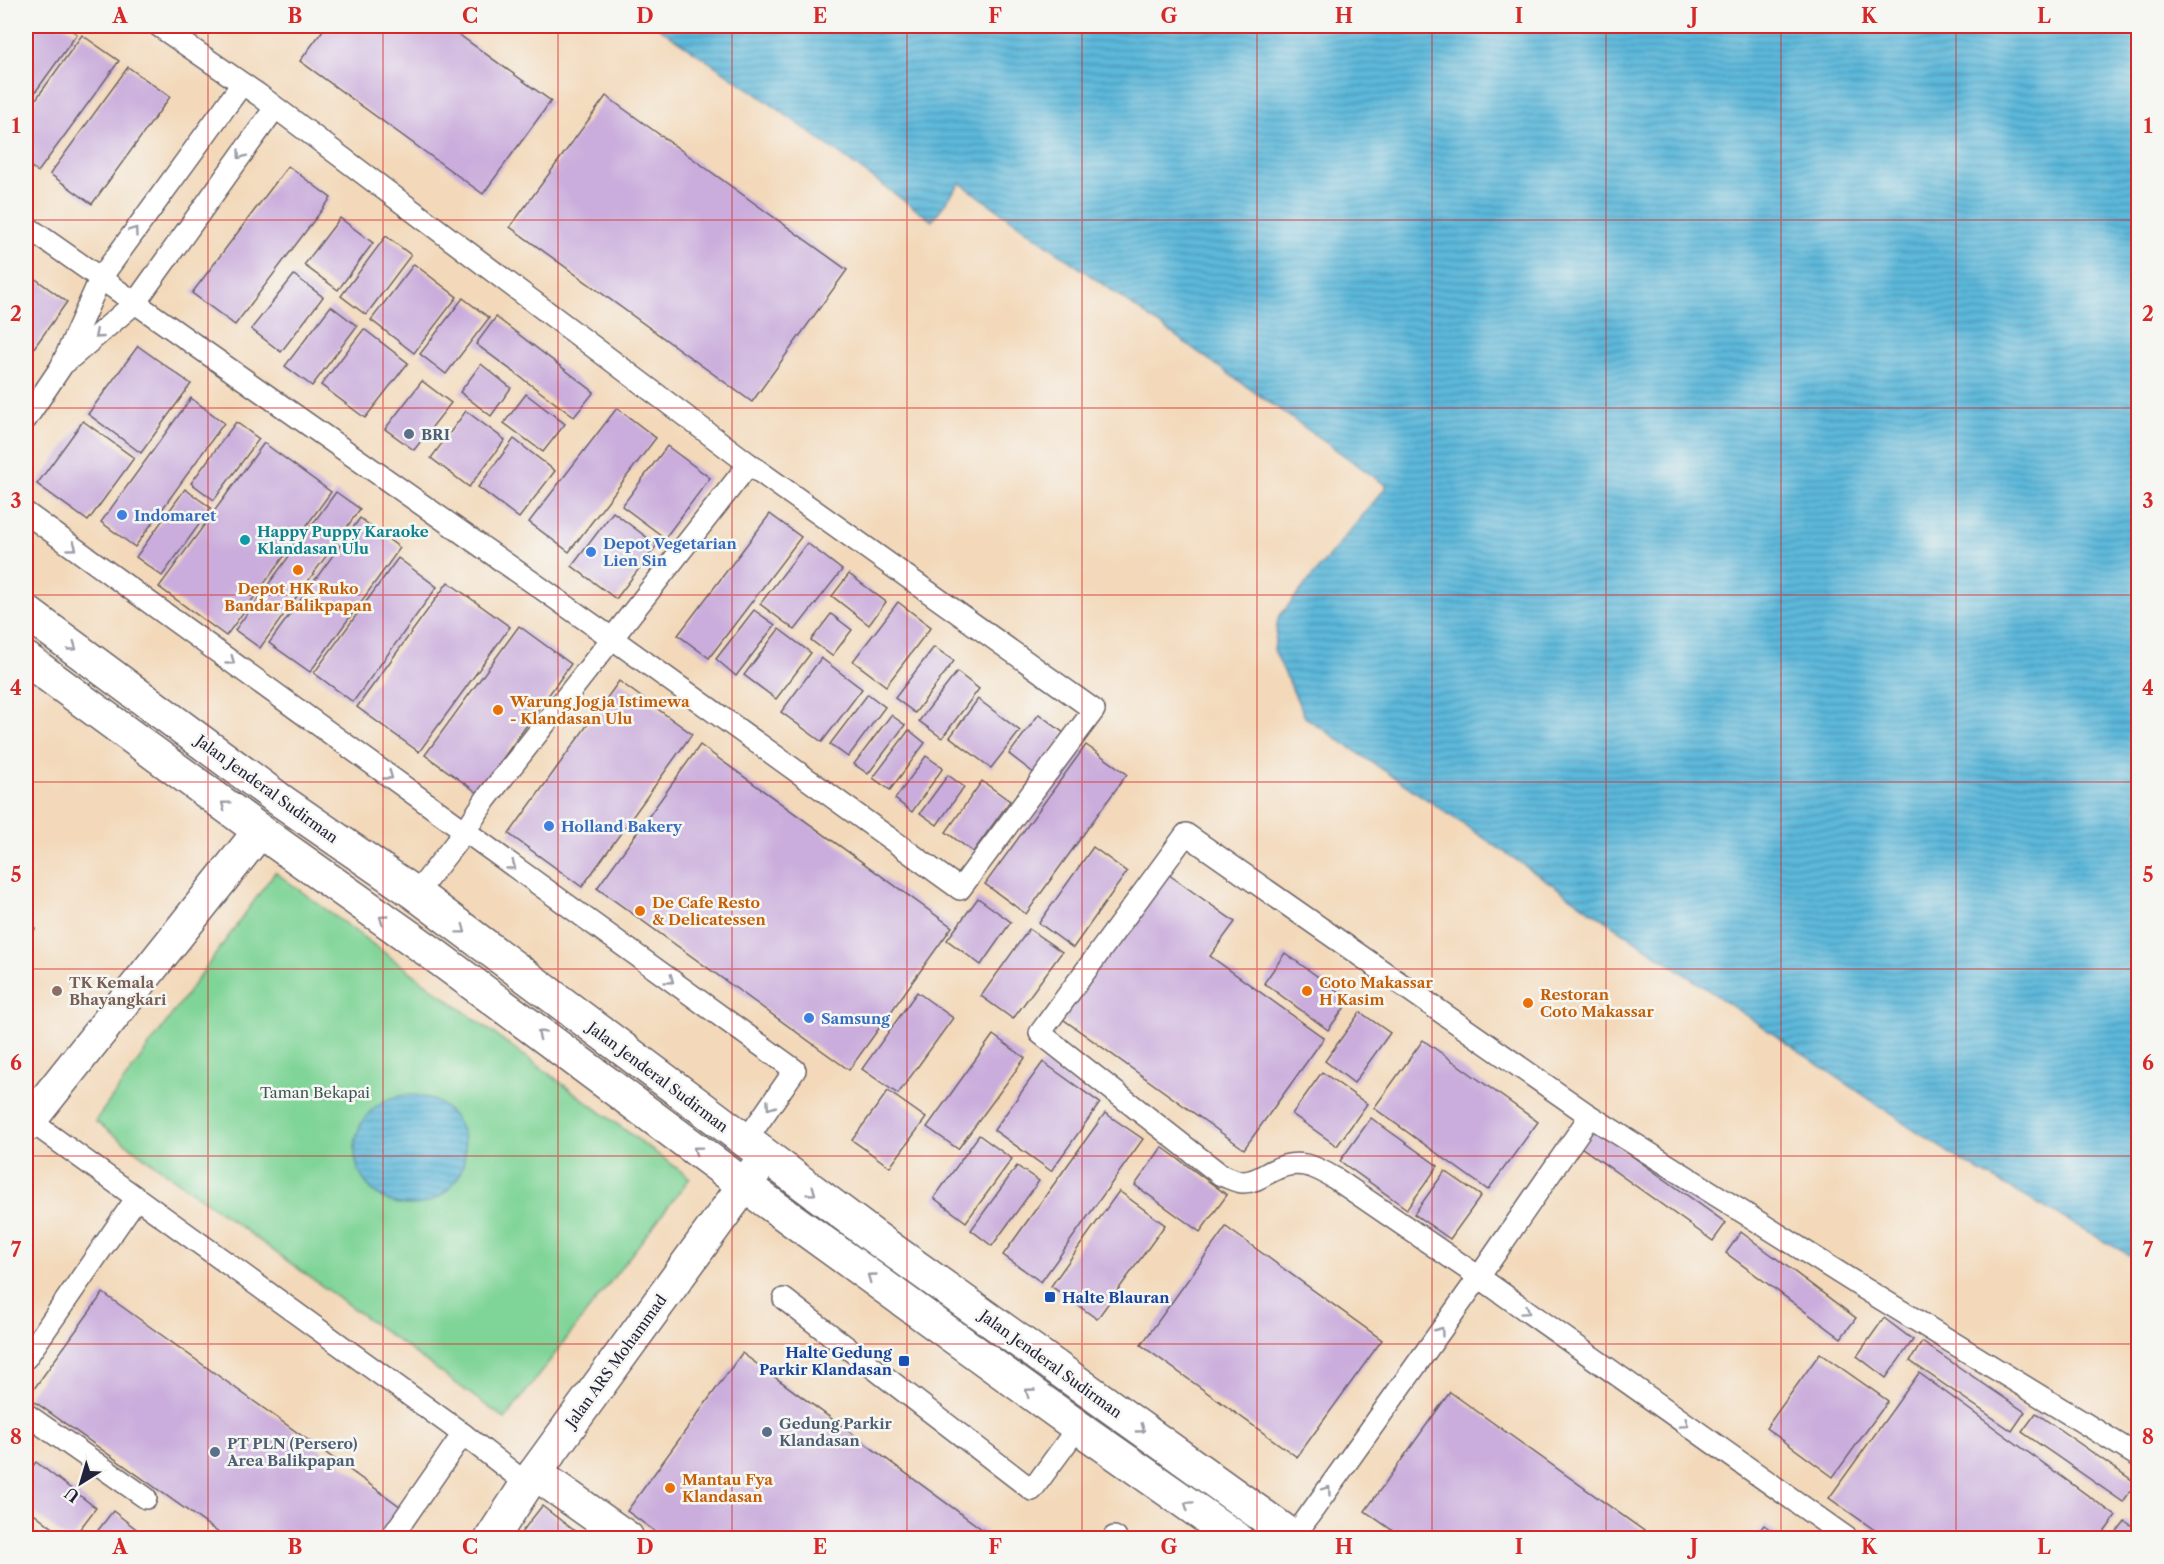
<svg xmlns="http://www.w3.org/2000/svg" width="2164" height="1564" viewBox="0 0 2164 1564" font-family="'Libre Caslon Text',serif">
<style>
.green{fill:#7fd497;stroke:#507b69;stroke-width:1.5}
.water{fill:url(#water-rules);stroke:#3f6d8a;stroke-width:1.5}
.building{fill:#caaddc}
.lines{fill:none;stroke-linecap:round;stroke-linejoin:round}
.service-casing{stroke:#6b6267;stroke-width:24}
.minor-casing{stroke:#6b6267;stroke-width:36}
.tertiary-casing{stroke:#6b6267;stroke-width:36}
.trunk-casing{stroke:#6b6267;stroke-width:36}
.service{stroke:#fff;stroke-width:21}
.minor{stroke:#fff;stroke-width:33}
.tertiary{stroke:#fff;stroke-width:33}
.trunk{stroke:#fff;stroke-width:33}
.oneway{stroke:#9c9ca7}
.grid{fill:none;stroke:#d62828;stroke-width:1.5;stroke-opacity:0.55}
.service-dot{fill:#5c6f8a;stroke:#f6f6f2;stroke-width:2}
.shop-dot{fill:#3f7fe0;stroke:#f6f6f2;stroke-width:2}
.culture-dot{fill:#0f9aa8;stroke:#f6f6f2;stroke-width:2}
.food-dot{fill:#e8710a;stroke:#f6f6f2;stroke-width:2}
.education-dot{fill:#8d6e63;stroke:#f6f6f2;stroke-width:2}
.transit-dot{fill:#1a4fb4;stroke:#f6f6f2;stroke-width:2}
.labels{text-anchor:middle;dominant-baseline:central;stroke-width:5;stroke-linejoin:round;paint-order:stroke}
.service-label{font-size:15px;font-weight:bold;fill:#4e5e75;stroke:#f6f6f2;text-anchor:start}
.shop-label{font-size:15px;font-weight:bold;fill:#366cbe;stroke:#f6f6f2;text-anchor:start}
.culture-label{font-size:15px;font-weight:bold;fill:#0d838f;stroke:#f6f6f2;text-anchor:start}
.food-label{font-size:15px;font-weight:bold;fill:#c56008;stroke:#f6f6f2;text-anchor:start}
.street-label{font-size:15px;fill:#22223b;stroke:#f6f6f2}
.education-label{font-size:15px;font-weight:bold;fill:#785e54;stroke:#f6f6f2;text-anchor:start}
.park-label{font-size:15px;fill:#3e5757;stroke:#f6f6f2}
.transit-label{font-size:15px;font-weight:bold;fill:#164399;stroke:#f6f6f2;text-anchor:start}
.neatline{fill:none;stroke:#d62828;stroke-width:2}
.grid-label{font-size:20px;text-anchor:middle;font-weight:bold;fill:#d62828}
</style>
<defs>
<pattern id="water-rules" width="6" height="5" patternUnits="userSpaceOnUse" patternTransform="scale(1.5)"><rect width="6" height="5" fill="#5cb8da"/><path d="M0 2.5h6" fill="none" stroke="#4c95b2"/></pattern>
</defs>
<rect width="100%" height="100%" fill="#f6f6f2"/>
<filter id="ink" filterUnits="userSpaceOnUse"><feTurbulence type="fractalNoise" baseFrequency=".0167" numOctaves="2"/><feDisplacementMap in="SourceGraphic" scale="12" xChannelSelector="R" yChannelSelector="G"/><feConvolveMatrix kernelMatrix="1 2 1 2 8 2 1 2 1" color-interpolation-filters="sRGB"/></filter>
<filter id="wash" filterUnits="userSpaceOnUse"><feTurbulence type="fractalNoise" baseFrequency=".008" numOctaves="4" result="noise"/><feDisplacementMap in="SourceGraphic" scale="24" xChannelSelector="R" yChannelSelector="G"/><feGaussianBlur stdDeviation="1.35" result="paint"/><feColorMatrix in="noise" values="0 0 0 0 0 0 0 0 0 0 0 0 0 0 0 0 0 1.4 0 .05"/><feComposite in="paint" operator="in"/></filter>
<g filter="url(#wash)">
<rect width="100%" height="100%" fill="#f3d9ba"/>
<path class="green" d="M275 872 690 1178 505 1419 95 1121Z"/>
<g class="water">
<path d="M656 26H2138V1260L1958 1159 1305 717 1274 650 1278 618 1387 486 960 183 932 221 761 97Z"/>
<circle cx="410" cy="1150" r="55"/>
</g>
<g id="blocks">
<g class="building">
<path d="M26 26H65L77 34 26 105Z"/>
<path d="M326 26H447L551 101 483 194 300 61Z"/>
<path d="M82 35 119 61 38 172 26 163V113Z"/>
<path d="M128 67 170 97 92 204 50 174Z"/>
<path d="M606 96 847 270 752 402 510 227Z"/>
<path d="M288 166 331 198 235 325 192 293Z"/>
<path d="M340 218 373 243 338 290 304 265Z"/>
<path d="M386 236 411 255 366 315 341 296Z"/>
<path d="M414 264 457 297 414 353 371 320Z"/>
<path d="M26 272 67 302 26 359Z"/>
<path d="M294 275 323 297 281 352 251 329Z"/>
<path d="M463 298 489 318 446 374 420 354Z"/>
<path d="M331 306 357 326 312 386 285 366Z"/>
<path d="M496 317 594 392 574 417 476 344Z"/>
<path d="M364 329 408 363 365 418 321 385Z"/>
<path d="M138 346 191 384 141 453 88 414Z"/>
<path d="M481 364 511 388 491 416 460 392Z"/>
<path d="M422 381 451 403 414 450 385 429Z"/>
<path d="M526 394 565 424 543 452 504 423Z"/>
<path d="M191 398 224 423 135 547 101 522Z"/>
<path d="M617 408 656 438 569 552 529 522Z"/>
<path d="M466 411 505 440 469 487 431 458Z"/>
<path d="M83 421 134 458 88 521 37 484Z"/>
<path d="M236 422 259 439 214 500 191 483Z"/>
<path d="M514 439 555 471 519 518 478 487Z"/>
<path d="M264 443 331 492 226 636 159 587Z"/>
<path d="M667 446 710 478 665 538 622 506Z"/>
<path d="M185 489 211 508 162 576 136 557Z"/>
<path d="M336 492 360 509 260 648 235 630Z"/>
<path d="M613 512 657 545 616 599 572 566Z"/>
<path d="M770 514 801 537 709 658 678 635Z"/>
<path d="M360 518 400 548 310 672 269 643Z"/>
<path d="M807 543 842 570 795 630 760 604Z"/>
<path d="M398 558 437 587 353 702 314 673Z"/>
<path d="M849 574 886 602 869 625 832 596Z"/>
<path d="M448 582 510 627 419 752 357 707Z"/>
<path d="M898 602 931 627 886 686 853 661Z"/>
<path d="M754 610 775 625 736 676 716 659Z"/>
<path d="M831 614 852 630 832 656 811 640Z"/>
<path d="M519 626 571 664 478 793 425 755Z"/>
<path d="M779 629 811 653 776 699 744 675Z"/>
<path d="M934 647 954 661 915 713 895 698Z"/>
<path d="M821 658 862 689 822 742 781 712Z"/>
<path d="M957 672 979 689 942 738 919 721Z"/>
<path d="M619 681 692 734 582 887 509 834Z"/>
<path d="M868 694 885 707 848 757 830 744Z"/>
<path d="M978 699 1020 731 991 768 950 737Z"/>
<path d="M1039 714 1065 734 1035 774 1009 754Z"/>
<path d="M891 715 905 725 868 774 854 764Z"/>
<path d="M909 730 925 743 890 790 873 778Z"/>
<path d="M700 745 952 927 849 1070 597 888Z"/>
<path d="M1086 745 1127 774 1026 914 985 884Z"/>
<path d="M926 756 943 768 912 812 895 799Z"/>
<path d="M948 775 964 787 937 825 920 813Z"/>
<path d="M982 781 1010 801 973 852 946 832Z"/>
<path d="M1093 847 1127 872 1073 948 1039 923Z"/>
<path d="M1165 872 1235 922 1210 956 1324 1038 1244 1149 1060 1017Z"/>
<path d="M978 898 1011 922 981 965 947 940Z"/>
<path d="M26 922 35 929 26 942Z"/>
<path d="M1029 929 1062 952 1013 1019 981 996Z"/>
<path d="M1285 953 1350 1000 1328 1030 1264 983Z"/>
<path d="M917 992 953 1018 898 1094 862 1069Z"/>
<path d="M1360 1012 1390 1033 1354 1083 1325 1061Z"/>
<path d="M993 1035 1025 1058 958 1149 927 1127Z"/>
<path d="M1423 1040 1538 1122 1488 1190 1374 1108Z"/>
<path d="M1043 1062 1100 1103 1051 1171 994 1130Z"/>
<path d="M1322 1072 1367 1104 1337 1146 1292 1114Z"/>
<path d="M888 1091 926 1118 890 1167 852 1140Z"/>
<path d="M1105 1113 1143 1139 1041 1282 1003 1255Z"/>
<path d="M1371 1118 1438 1166 1407 1209 1340 1161Z"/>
<path d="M1594 1129 1726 1223 1713 1241 1581 1147Z"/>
<path d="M979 1135 1012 1159 966 1222 934 1198Z"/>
<path d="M1162 1147 1227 1195 1200 1232 1135 1185Z"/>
<path d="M1017 1166 1039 1181 992 1246 971 1230Z"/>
<path d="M1445 1171 1481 1196 1450 1239 1414 1214Z"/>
<path d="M1119 1191 1165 1225 1097 1319 1051 1286Z"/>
<path d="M1226 1227 1382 1340 1297 1457 1141 1345Z"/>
<path d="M1741 1232 1856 1318 1841 1338 1726 1253Z"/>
<path d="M103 1293 401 1507 379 1538H226L28 1397Z"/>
<path d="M1884 1318 1913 1340 1886 1378 1857 1356Z"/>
<path d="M1922 1342 2025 1412 2012 1431 1910 1361Z"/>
<path d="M742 1353 994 1538H664L627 1511Z"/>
<path d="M1820 1353 1888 1401 1833 1477 1766 1428Z"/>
<path d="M1919 1373 2116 1516 2100 1538H1886L1829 1498Z"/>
<path d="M1450 1392 1654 1538H1403L1365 1511Z"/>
<path d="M2036 1413 2136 1483 2123 1502 2022 1432Z"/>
<path d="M36 1462 96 1508 73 1538H66L26 1507V1475Z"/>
<path d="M542 1506 584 1538H517Z"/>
<path d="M113 1511 148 1538H92Z"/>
<path d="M2125 1521 2138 1530V1538H2112Z"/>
<path d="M26 1525 39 1535 36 1538H26Z"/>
<path d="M1764 1525 1783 1538H1754Z"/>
</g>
</g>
</g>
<g filter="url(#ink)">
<use href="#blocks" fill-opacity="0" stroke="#6b6267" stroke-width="1.5"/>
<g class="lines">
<g class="service-casing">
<g id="service">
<path d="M26 226 613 639 960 889 1094 710 749 464 259 95 159 26"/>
<path d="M66 362 135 303 275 108"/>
<path d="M26 419 61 367 100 279 242 84"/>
<path d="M26 513 795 1070 745 1142"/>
<path d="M416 894 465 831 486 799 749 464"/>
<path d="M29 1120 463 1434 527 1484"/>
<path d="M784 1299 1032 1490 1078 1427"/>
<path d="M26 1358 136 1199"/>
<path d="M26 1414 146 1498"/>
<path d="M1114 1537 1116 1538"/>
<path d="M391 1538 463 1434"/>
<path d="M1293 1538 1479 1277 1590 1116"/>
<path d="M1847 1538 1479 1277 1336 1179C1315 1166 1297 1158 1274 1170 1263 1175 1256 1182 1243 1182 1236 1182 1228 1177 1221 1175L1040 1033 1186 834 1590 1116 1865 1289 2138 1456"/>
</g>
</g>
<g class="minor-casing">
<path id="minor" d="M535 1473 627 1538"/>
</g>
<g class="tertiary-casing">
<g id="tertiary">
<path d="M26 1125 260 831"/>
<path d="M492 1538 527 1484 765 1157"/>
</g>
</g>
<g class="trunk-casing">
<g id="trunk">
<path d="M26 612 280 800 416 894 877 1239 1294 1538"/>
<path d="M26 659 260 831 429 951 744 1185 1078 1427 1236 1538"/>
</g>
</g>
<use href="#service" class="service"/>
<use href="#minor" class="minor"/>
<use href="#tertiary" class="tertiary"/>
<use href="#trunk" class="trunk"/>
</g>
<defs><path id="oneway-chevron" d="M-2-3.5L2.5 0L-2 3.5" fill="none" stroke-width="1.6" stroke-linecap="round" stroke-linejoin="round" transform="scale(1.5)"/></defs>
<g class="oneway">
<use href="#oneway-chevron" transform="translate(241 155) rotate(126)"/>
<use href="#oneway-chevron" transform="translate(134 231) rotate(-54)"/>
<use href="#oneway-chevron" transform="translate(98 335) rotate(139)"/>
<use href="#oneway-chevron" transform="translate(73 547) rotate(36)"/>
<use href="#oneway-chevron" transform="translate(73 647) rotate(36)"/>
<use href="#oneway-chevron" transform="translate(231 661) rotate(36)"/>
<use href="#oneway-chevron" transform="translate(389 776) rotate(36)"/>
<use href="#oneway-chevron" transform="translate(225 805) rotate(-143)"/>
<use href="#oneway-chevron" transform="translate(512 866) rotate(36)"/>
<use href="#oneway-chevron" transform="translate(383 919) rotate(-145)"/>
<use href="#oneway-chevron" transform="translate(462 930) rotate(37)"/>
<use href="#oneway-chevron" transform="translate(670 980) rotate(36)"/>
<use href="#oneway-chevron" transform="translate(541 1034) rotate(-143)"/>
<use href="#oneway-chevron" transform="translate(770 1106) rotate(125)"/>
<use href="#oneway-chevron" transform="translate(697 1150) rotate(-143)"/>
<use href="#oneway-chevron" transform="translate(812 1192) rotate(36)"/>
<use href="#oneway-chevron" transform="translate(871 1277) rotate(-144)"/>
<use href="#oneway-chevron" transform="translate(1526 1311) rotate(35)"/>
<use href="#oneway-chevron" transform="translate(1440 1331) rotate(-54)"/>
<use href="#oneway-chevron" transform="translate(1029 1392) rotate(-144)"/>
<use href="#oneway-chevron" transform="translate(1685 1424) rotate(35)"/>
<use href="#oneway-chevron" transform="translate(1141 1429) rotate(36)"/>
<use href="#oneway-chevron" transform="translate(1327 1490) rotate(-54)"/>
<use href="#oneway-chevron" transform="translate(1188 1505) rotate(-145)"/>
</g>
</g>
<path class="grid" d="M208 26V1538M383 26V1538M558 26V1538M732 26V1538M907 26V1538M1082 26V1538M1257 26V1538M1432 26V1538M1606 26V1538M1781 26V1538M1956 26V1538M26 220H2138M26 408H2138M26 595H2138M26 782H2138M26 969H2138M26 1156H2138M26 1344H2138"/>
<g class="service-dot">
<circle cx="409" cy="434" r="6"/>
<circle cx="767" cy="1432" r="6"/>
<circle cx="215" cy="1452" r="6"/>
</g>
<g class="shop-dot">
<circle cx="122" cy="515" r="6"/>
<circle cx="591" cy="552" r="6"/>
<circle cx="549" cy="826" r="6"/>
<circle cx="809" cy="1018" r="6"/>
</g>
<circle class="culture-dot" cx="245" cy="540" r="6"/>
<g class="food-dot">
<circle cx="298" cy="570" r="6"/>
<circle cx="498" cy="710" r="6"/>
<circle cx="640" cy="911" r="6"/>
<circle cx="1307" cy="991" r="6"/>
<circle cx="1528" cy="1003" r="6"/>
<circle cx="670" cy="1488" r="6"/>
</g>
<circle class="education-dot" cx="57" cy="991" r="6"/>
<g class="transit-dot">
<rect x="1044" y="1291" width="12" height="12" rx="3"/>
<rect x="898" y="1355" width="12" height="12" rx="3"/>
</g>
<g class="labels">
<g class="service-label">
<text x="421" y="434">BRI</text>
<text x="779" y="1423">Gedung Parkir<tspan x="779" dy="17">Klandasan</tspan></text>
<text x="227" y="1443">PT PLN (Persero)<tspan x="227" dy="17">Area Balikpapan</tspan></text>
</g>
<g class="shop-label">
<text x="134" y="515">Indomaret</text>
<text x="603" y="543">Depot Vegetarian<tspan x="603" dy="17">Lien Sin</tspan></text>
<text x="561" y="826">Holland Bakery</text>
<text x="821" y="1018">Samsung</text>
</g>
<g class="culture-label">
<text x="257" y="531">Happy Puppy Karaoke<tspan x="257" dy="17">Klandasan Ulu</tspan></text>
</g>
<g class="food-label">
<text x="298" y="588" text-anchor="middle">Depot HK Ruko<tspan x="298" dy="17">Bandar Balikpapan</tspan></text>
<text x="510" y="701">Warung Jogja Istimewa<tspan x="510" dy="17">- Klandasan Ulu</tspan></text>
<text x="652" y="902">De Cafe Resto<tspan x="652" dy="17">&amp; Delicatessen</tspan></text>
<text x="1319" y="982">Coto Makassar<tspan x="1319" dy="17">H Kasim</tspan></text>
<text x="1540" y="994">Restoran<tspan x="1540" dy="17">Coto Makassar</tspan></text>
<text x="682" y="1479">Mantau Fya<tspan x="682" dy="17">Klandasan</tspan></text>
</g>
<g class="street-label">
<text transform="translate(267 789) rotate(36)">Jalan Jenderal Sudirman</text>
<text transform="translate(658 1077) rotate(37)">Jalan Jenderal Sudirman</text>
<text transform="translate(616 1361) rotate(-54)">Jalan ARS Mohammad</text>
<text transform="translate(1051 1364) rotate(36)">Jalan Jenderal Sudirman</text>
</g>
<g class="education-label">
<text x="69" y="982">TK Kemala<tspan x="69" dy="17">Bhayangkari</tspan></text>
</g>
<g class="park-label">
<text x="315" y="1092">Taman Bekapai</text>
</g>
<g class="transit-label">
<text x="1062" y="1297">Halte Blauran</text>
<text x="892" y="1352" text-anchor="end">Halte Gedung<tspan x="892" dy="17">Parkir Klandasan</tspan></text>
</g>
</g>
<rect width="2164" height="1564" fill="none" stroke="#f6f6f2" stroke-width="66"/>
<g transform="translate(81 1483) rotate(217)" stroke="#f6f6f2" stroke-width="4.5" paint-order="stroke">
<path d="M0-4.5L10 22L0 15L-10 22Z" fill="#22223b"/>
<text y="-9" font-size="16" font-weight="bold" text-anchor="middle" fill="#22223b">U</text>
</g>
<rect x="33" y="33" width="2098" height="1498" class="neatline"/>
<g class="grid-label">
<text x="120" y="23">A</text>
<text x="295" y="23">B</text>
<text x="470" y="23">C</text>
<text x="645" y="23">D</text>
<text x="820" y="23">E</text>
<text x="995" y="23">F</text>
<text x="1169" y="23">G</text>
<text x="1344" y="23">H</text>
<text x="1519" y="23">I</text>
<text x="1694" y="23">J</text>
<text x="1869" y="23">K</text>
<text x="2044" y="23">L</text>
<text x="16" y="133">1</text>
<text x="2148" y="133">1</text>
<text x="16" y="321">2</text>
<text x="2148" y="321">2</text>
<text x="16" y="508">3</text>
<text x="2148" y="508">3</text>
<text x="16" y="695">4</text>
<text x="2148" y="695">4</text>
<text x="16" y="882">5</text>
<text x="2148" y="882">5</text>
<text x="16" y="1070">6</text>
<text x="2148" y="1070">6</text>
<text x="16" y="1257">7</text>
<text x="2148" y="1257">7</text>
<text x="16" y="1444">8</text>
<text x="2148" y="1444">8</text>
<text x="120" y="1554">A</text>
<text x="295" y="1554">B</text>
<text x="470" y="1554">C</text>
<text x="645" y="1554">D</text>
<text x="820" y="1554">E</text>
<text x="995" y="1554">F</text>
<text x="1169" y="1554">G</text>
<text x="1344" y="1554">H</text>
<text x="1519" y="1554">I</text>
<text x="1694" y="1554">J</text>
<text x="1869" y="1554">K</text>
<text x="2044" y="1554">L</text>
</g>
</svg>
